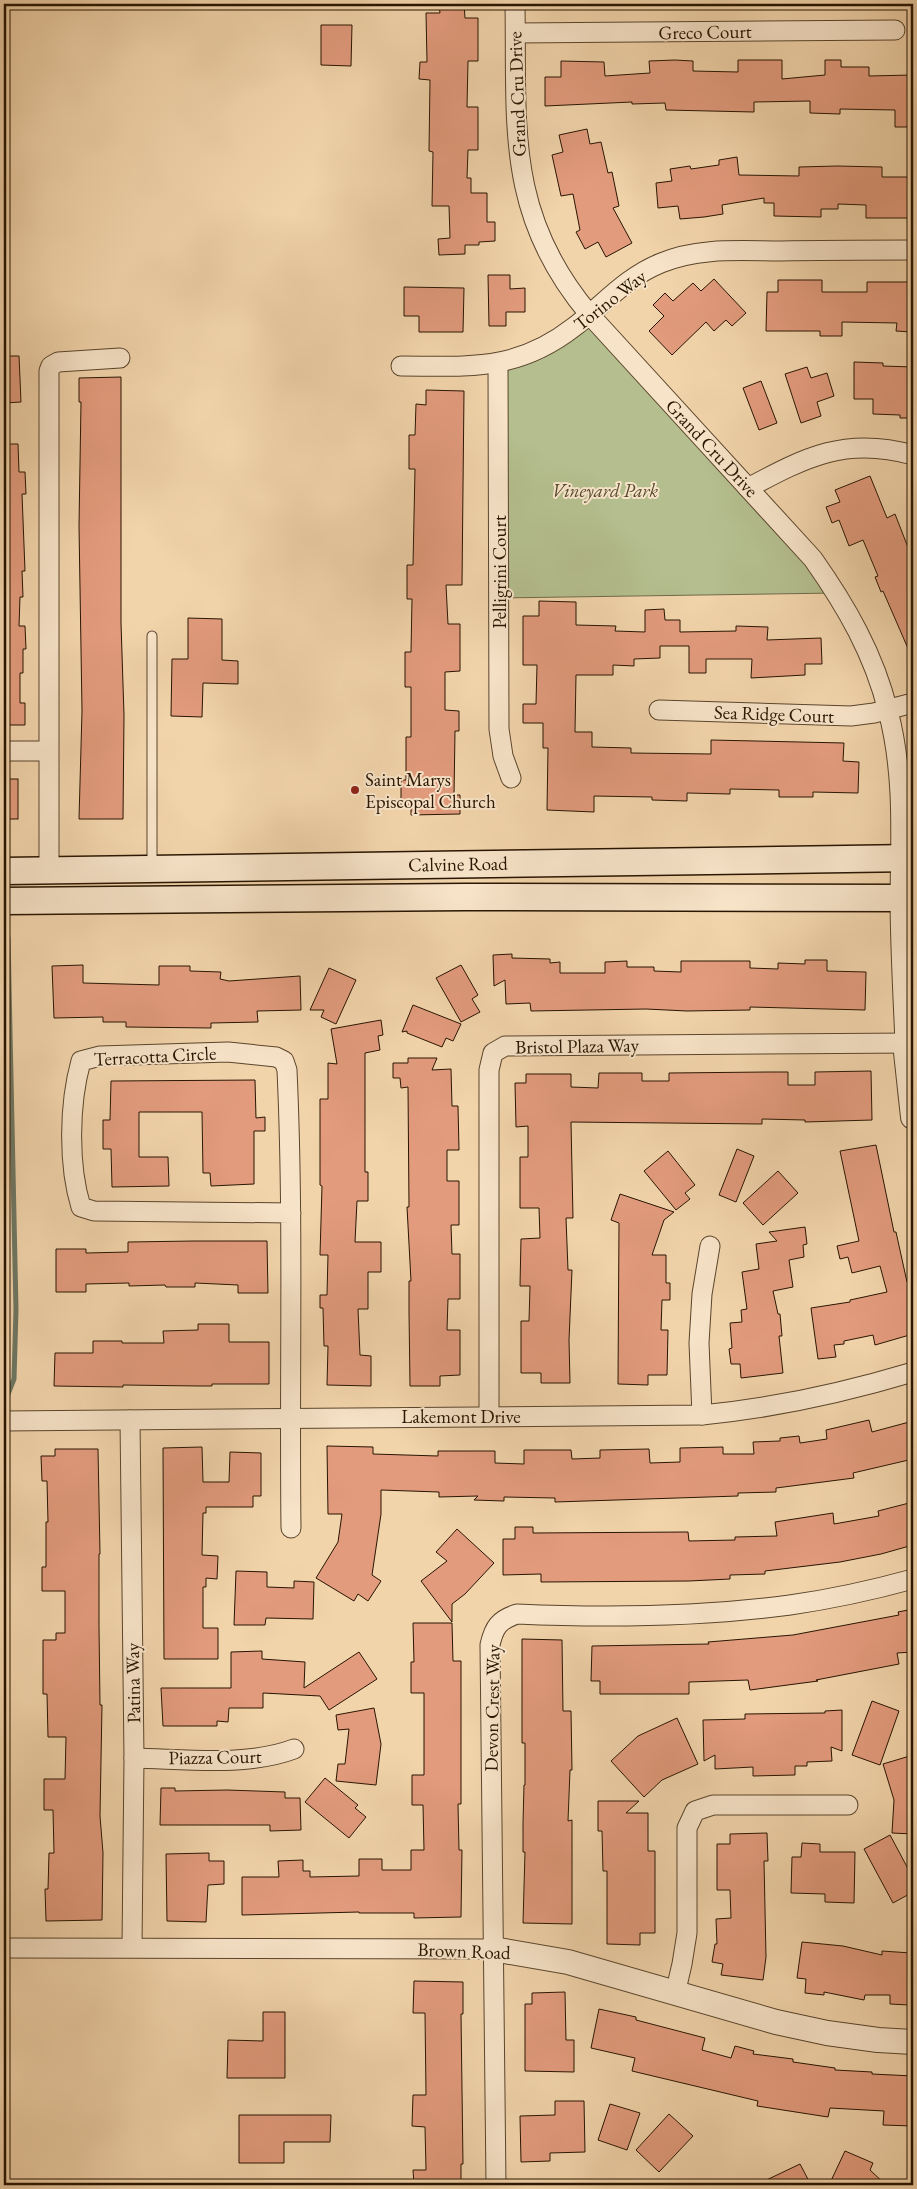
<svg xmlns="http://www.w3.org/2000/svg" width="917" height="2189" viewBox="0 0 917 2189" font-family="'EB Garamond',serif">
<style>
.green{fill:#b4be8e;stroke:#6e6a48}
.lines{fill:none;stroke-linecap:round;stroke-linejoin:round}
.stream{stroke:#6e7763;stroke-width:5}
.building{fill:#e29b7d;stroke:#281501}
.service-casing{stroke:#5a452c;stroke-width:11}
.minor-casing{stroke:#5a452c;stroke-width:21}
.tertiary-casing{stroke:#5a452c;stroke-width:26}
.secondary-casing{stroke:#281501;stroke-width:29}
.service{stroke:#f7e3c8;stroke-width:9}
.minor{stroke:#f7e3c8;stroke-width:19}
.tertiary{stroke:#f7e3c8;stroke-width:24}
.secondary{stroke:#f7e3c8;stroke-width:26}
.poi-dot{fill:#8f2418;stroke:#f7e3c8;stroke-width:2}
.labels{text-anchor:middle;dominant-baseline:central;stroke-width:4;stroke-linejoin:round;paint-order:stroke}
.street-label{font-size:19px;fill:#281501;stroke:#f7e3c8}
.park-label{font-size:19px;font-style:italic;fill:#52482b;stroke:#f7e3c8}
.poi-label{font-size:19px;fill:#281501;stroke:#f7e3c8;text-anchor:start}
</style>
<rect width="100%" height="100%" fill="#f2d4ab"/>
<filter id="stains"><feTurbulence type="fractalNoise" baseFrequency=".004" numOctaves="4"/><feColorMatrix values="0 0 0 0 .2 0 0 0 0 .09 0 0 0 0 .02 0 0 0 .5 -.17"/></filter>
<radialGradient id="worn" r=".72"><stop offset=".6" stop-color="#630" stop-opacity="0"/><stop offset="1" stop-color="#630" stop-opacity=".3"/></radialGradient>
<path class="green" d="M589 314 837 593 499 598 498 363Z"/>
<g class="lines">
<path class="stream" d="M4 1404 14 1379 16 1310 8 938"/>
</g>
<g class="building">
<path d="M439 4H464L465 18H478V61H468L467 107H478V150H468L467 178H471V193H487V222H495V241L479 242V245H465V254L439 255 438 239 450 238 449 206H432L433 152 429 151 430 80 419 79 420 62H427L426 13H440Z"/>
<path d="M321 25H352L351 66 321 65Z"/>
<path d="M738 60H782V79L825 75V60H841V67H869V76L912 75 913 127H895V110L840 109V114L810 113V101L754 102V112L666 110 665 103 632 104V102L545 106V77H561V61L604 62 605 76 650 73 649 61 675 60 693 61V71L738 72Z"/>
<path d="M587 129 590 144 601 142 608 173 612 172 619 206 613 208 632 243 606 257 598 242 585 249 576 232 580 230 573 194 561 196 552 155 563 152 559 135Z"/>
<path d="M737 157 739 175 799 176V167L837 166 882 167V177H913L912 218H866V205L838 204V209H821V217L774 216V203H764V198L722 205 723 214 704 217 680 219 678 206 658 208 656 183 672 181 670 169 690 166 691 169 719 165V160Z"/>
<path d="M488 275H510V289L525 288V312H506V326H489Z"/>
<path d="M714 279 746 313 732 326 726 320 714 331 706 322 672 355 649 331 664 316 653 305 665 293 673 301 693 283 701 291Z"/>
<path d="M778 280H822V292H867V282H912L913 325H911V332L896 331 897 323 842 322V336H820V331H766L767 292H778Z"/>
<path d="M404 287 464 288 463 332H419V316H404Z"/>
<path d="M4 356H19L21 402 4 403Z"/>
<path d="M854 362 883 363V366L913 367V418H900V415L873 414V399H854Z"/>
<path d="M807 367 811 378 827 373 834 396 817 402 821 416 801 423 785 374Z"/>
<path d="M121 377V623L124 715 123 819H79L82 711 79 526 81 402H79V378Z"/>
<path d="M761 381 777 423 759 430 743 388Z"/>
<path d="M426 390 464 391 462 585H446L448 624H460V671L445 672V710L459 711V731H455L454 795H460V814L411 815V805H401V780H406V737H411V687H405V652H411L412 599H407V565H413L415 469H409V435H415L416 404 426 405Z"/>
<path d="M4 444H18L19 472H25L26 494H22L25 571H22L23 597H20L19 626H25L26 649H23V673H20V703H25V725H4Z"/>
<path d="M870 476 887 518 895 514 909 550 913 548V660L883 591 881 592 875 577 878 576 863 540 849 546 839 520 832 523 826 507 840 502 835 490Z"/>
<path d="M539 601 576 602V625L616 626 615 631 645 632V610L664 609 665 620H680V632L736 631V626L768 627 767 640 821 638 822 664H805V675L751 678 752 659H706V673H689V646H660V658L634 659V666L613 665V675H576L575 732H592V747L631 748V753L711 754V740L844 743 843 761 859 762 858 793 813 792V797H779V790L730 789V794L687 793V801L652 800V797L594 796V812L547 810 548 748H543V723H523V704H536L537 665H523V616H539Z"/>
<path d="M188 618 222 619V660L238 661V684L203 683 202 717 171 716 172 659H188Z"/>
<rect x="4" y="779" width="14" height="40"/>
<path d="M512 954V958L550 959V963L560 962V973H605V962L627 961V967H654V971L681 972V961H750V968L778 969V963L805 964V960H827V971L866 972 865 1010 750 1007V1010L687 1011 646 1009 531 1011 530 1003 506 1004 505 980 494 986 493 955Z"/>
<path d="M83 965V983L159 985V966H190V971L221 972 220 979 229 981 300 976 301 1010 257 1011 258 1022 211 1023V1028L126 1027V1022H103V1017L54 1018 52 966Z"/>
<path d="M461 965 478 995 472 999 480 1012 461 1022 436 978Z"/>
<path d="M329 968 356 980 336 1024 321 1017 324 1010H310Z"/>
<path d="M413 1005 461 1024 453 1041 446 1038 442 1047 407 1033V1031L402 1032Z"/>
<path d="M381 1020 383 1035 378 1036 380 1050 365 1053V1172H368V1201H357L355 1242H381V1272H368V1309H358L360 1355 371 1356V1386L327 1385 328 1346H324L323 1308H320V1295H327L328 1255H320L322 1186 320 1185V1099H328V1063L337 1064 331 1029Z"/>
<path d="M408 1058H437L432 1070 451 1069 452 1106H458L459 1150H447V1181H459V1225H451L452 1254H460V1299H448L447 1330H460V1375L440 1376V1386H410L409 1312V1281H411L407 1207H409L408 1087 401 1088 400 1078H393V1063H408Z"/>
<path d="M871 1071 872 1120 805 1122V1120L762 1119V1124L571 1122 573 1218H566L568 1270H572L569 1340 570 1383H541V1373H521V1321H529L530 1286H520L521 1239 540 1238 539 1208H520V1157H528V1126L516 1127 515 1083H526V1074H571V1087L598 1088 599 1073H642V1081H669V1073L768 1072H788V1085H815V1072Z"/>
<path d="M255 1080 256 1118 265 1117V1131H254V1184L211 1186 210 1173H203L202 1112H139V1157H168L169 1186 112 1187 111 1149H103V1120H110L111 1081Z"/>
<path d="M876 1145 894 1232H896L907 1282 913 1280V1334L875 1345 873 1335 844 1341V1344L834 1345 836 1357 818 1359 811 1308 850 1302V1300L887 1292 880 1266 852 1273 848 1257 840 1259 837 1246 859 1241 840 1151Z"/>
<path d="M737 1149 754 1156 736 1202 719 1195Z"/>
<path d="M668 1151 695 1185 685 1193 690 1199 676 1210 644 1171Z"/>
<path d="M778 1171 798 1193 763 1225 743 1203Z"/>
<path d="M620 1194 674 1212 664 1220 652 1255H666V1283H670V1300H662L661 1330H668L667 1375H648V1385L618 1384 619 1223 611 1220Z"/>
<path d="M805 1227 807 1244 803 1245 804 1257 789 1260 793 1287 773 1291 778 1314H780L782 1336H779L783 1373 741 1378 740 1364H731L729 1349 732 1348 730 1323 742 1322 741 1310 747 1309 742 1272 759 1269 756 1244 777 1241 769 1232Z"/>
<path d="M194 1241H267L268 1293H238V1285L195 1283V1287H166L165 1285 129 1286V1283L86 1284V1292H56V1249H86V1253L128 1252V1242Z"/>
<path d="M198 1324H229V1342H269V1384H212V1386H199L123 1385V1387L54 1386 55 1353H93V1341H122V1343H164L163 1331 198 1330Z"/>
<path d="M869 1420 872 1432 913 1421V1459L853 1473 854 1478 776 1488V1492L738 1493V1496L555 1502V1498L504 1497V1501L474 1500 478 1496 439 1497V1492L381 1490V1514L372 1575 381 1581 368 1601 358 1594 354 1601 316 1578 338 1542 342 1514H328L327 1446 373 1447V1454L438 1456V1451H495V1463L524 1464V1450H571L572 1459 600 1458V1450L649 1449 650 1463 680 1462V1448L723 1447V1454H754L753 1442 780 1441V1438L799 1436 800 1443 827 1439 826 1430Z"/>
<path d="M202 1447 203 1482H229L230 1452 261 1453V1496H253V1507H206V1513H203L202 1555 218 1556 217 1579 206 1578V1587H203V1628H218V1659H164L163 1448Z"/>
<path d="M55 1449H98L100 1554H99V1627L100 1705H102L100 1816 103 1853 102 1920 46 1921 45 1889H48L49 1853H54L53 1810H44V1779H65L66 1737H48L47 1694H43V1640H56V1633H65V1591H42V1567H46V1522H48L47 1481H42L41 1456H55Z"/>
<path d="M913 1502V1545L881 1554 840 1562 765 1571V1574L730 1575V1579L689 1581 541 1582V1574L503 1575V1539H515V1527H533V1533L688 1532 689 1541 735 1540V1537L777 1536 775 1522 833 1513 834 1524 879 1516 878 1511Z"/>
<path d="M457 1529 494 1563 465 1594 452 1604V1622L421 1581 447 1561 436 1552Z"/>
<path d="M236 1571 267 1572V1587L294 1588V1581L314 1582 313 1619 266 1618 265 1625H234Z"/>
<path d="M913 1609V1652L897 1653 899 1664 816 1680 818 1681 750 1690 748 1680 689 1682V1694H600V1681H591L592 1646 709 1644 708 1642 793 1635 899 1615 898 1612Z"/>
<path d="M413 1623H452L453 1661H461V1804H458L459 1850H462L461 1917 414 1918V1913H359V1912L242 1915V1877H279L278 1861 303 1860V1871H310V1877L359 1876V1859H382V1870H411V1850H424L423 1805H412V1775H424V1693H411V1662H414Z"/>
<path d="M522 1639 562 1640 563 1711H571L572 1770H570L568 1821 572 1820V1924L523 1923 525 1852H523V1823L524 1785H525V1743H522Z"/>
<path d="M262 1651V1659L305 1662 304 1688 359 1652 377 1679 329 1710 320 1696 263 1693V1708H229L228 1722 217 1721V1726H163L161 1688H231V1652Z"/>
<path d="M872 1701 899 1711 880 1765 852 1755Z"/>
<path d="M374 1708 381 1744 376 1785 336 1781 338 1764H345L349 1729 338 1730 336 1715Z"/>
<path d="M842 1710V1751L831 1747 832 1761 807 1762V1766H795V1775L753 1776V1767L715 1769V1755L704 1761 703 1720 745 1719V1714L825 1713V1711Z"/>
<path d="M677 1718 698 1764 662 1780 644 1797 611 1761 638 1736Z"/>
<path d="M913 1755V1834L892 1833 894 1800 883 1764Z"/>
<path d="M325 1778 358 1805 355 1808 366 1817 349 1838 305 1802Z"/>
<path d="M161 1788H175V1791L227 1790 285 1792V1798H300L301 1830 270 1831V1825H160Z"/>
<path d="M598 1801H639L626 1813H648V1851H655V1933H640V1945L607 1944V1871H603L602 1831H598Z"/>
<path d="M767 1833 768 1861H764L766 1957 763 1980 721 1975 723 1964 712 1962 715 1944H717L716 1919 731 1918 730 1890H717V1844H730V1834Z"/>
<path d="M890 1835 913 1878V1892L893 1903 864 1849Z"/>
<path d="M802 1843 820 1844V1852H855L854 1903 825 1902V1894L791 1893 792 1857H801Z"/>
<path d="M209 1853V1861H224V1884L208 1885 206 1922 167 1921 166 1854Z"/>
<path d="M802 1942 843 1946 882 1955V1951L911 1953 909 2005 890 2004V1995H865L864 2000 824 1992V1995L805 1993 806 1979 797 1978Z"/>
<path d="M414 1981 463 1982V2014H461L463 2164H461V2185H414L413 2170H426L425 2127 412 2126 413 2095H426L425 2013H413Z"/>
<path d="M565 1992 566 2040H574V2072L525 2071V2004H532V1993Z"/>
<path d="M599 2009 636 2017V2020L705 2038 702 2050 731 2058 735 2046 754 2051 753 2054 793 2059V2062L835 2068V2070L872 2072V2074L913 2076V2126L883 2125 884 2111 830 2108 828 2117 757 2106 758 2101 632 2071 635 2058 591 2048Z"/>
<path d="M263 2012H285V2078H227L228 2040 263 2041Z"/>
<path d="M555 2101H584L585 2152 550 2153V2161L521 2162 520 2116 555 2115Z"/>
<path d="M610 2104 640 2113 627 2150 598 2140Z"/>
<path d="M669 2114 693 2136 659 2172 636 2150Z"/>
<path d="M239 2115H331L330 2142H284V2163H239Z"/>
<path d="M845 2151 873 2163 870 2170 886 2185H829Z"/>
<path d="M800 2164 811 2185H756Z"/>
</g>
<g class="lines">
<g class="service-casing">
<path id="service" d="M152 636V866"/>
</g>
<g class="minor-casing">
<g id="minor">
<path d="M515 4C517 126 505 214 589 314L813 559C846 606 874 654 888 711 904 771 901 833 900 895 900 945 903 994 905 1043"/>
<path d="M516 33 895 30"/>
<path d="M498 363 499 729 503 756 511 778"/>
<path d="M401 366C469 366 516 372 574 327 603 305 626 277 661 263 699 247 741 251 781 251 825 250 869 250 913 250"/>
<path d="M748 488C806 457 846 436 913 455"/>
<path d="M659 710 851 716 874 713 913 703"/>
<path d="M4 751H48"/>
<path d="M49 870V371L51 366 58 362 120 358"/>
<path d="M702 1415 699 1343 702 1294 710 1246"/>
<path d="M489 1416V1070L493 1053 505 1046 913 1043"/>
<path d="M130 1420 134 1758 132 1947"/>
<path d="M4 1421 702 1415C775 1408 843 1393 913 1372"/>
<path d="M291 1528C289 1375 294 1223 287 1070L284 1061 276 1057 228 1052 100 1056 81 1061C69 1104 68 1165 81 1207L94 1211 291 1213"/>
<path d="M134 1758C185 1759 246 1767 294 1749"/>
<path d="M4 1948 493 1949"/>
<path d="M675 1994 682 1964 687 1933V1828L695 1811 713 1805H848"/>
<path d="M496 2185 490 1645C494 1627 499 1620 517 1614 608 1618 700 1617 790 1605 832 1599 873 1590 913 1579"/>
</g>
</g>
<g class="tertiary-casing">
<g id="tertiary">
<path d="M905 1043 913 1117"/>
<path d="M493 1949 568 1962 776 2022 827 2033 878 2040 913 2042"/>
</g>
</g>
<g class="secondary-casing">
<g id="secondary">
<path d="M4 871 913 858"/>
<path d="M4 901 465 897 913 898"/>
</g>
</g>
<use href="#service" class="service"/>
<use href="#minor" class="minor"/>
<use href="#tertiary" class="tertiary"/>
<use href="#secondary" class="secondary"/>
</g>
<circle class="poi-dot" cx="355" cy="790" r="5"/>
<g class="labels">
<g class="street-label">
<text transform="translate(705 32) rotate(-1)">Greco Court</text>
<text transform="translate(517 94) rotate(-92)">Grand Cru Drive</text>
<text transform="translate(610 300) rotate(-38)">Torino Way</text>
<text transform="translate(712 448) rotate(47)">Grand Cru Drive</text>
<text transform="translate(499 572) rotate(-90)">Pelligrini Court</text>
<text transform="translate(774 714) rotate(2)">Sea Ridge Court</text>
<text transform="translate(458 864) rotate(-1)">Calvine Road</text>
<text transform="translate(577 1046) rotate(-1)">Bristol Plaza Way</text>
<text transform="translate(155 1056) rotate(-3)">Terracotta Circle</text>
<text x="461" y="1416">Lakemont Drive</text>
<text transform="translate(133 1683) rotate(-91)">Patina Way</text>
<text transform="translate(492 1708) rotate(-89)">Devon Crest Way</text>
<text transform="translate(215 1757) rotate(-1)">Piazza Court</text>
<text transform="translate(464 1951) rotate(2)">Brown Road</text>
</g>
<g class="park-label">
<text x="605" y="490">Vineyard Park</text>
</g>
<g class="poi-label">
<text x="365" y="779">Saint Marys<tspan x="365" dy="22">Episcopal Church</tspan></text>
</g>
</g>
<rect width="917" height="2189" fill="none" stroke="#f2d4ab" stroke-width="20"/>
<rect x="5" y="5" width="907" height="2179" fill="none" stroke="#281501" stroke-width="2.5"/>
<rect x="10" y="10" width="897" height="2169" fill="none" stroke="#281501"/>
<rect width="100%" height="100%" filter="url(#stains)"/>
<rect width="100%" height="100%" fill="url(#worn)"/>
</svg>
